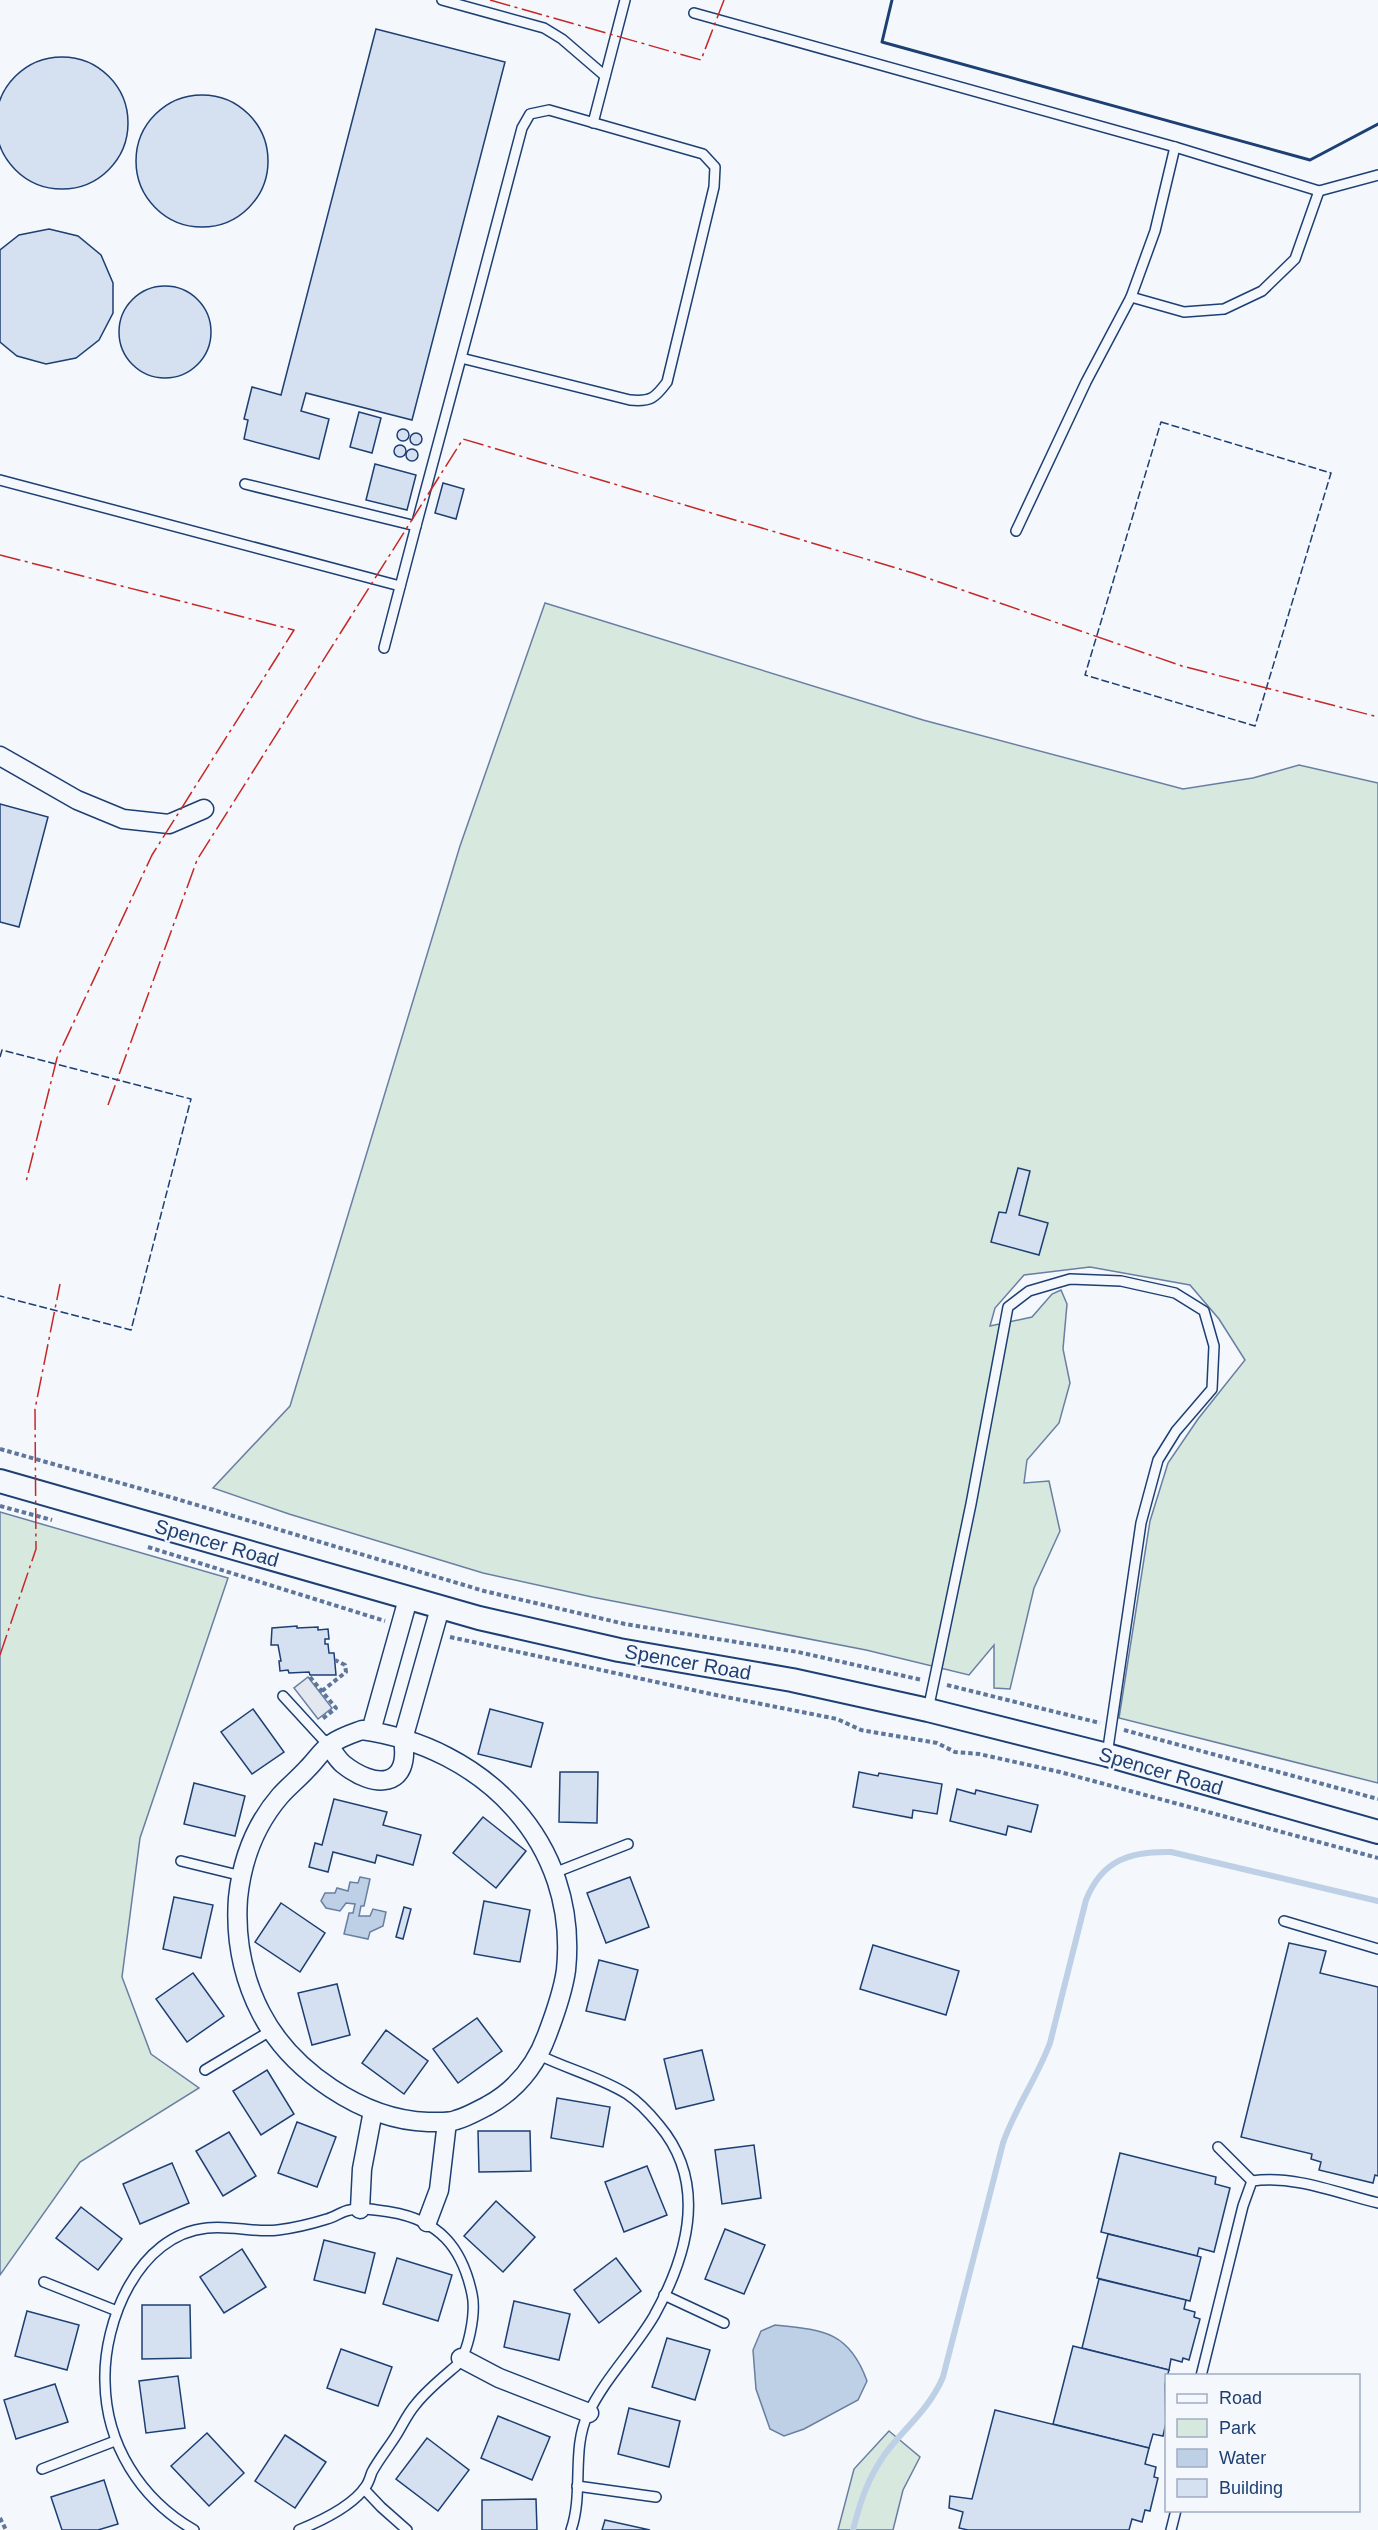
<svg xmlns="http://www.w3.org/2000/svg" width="1378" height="2530" viewBox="0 0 1378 2530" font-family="Helvetica,sans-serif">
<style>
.green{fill:#d7e8df;stroke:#687fa3;stroke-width:1.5}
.parking{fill:#e3e8f0;stroke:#687fa3;stroke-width:1.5}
.water{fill:#bed0e5;stroke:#687fa3;stroke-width:1.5}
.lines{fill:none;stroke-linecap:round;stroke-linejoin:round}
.stream{stroke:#bed0e5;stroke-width:6}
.building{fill:#d5e0f0;stroke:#1d3f73;stroke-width:1.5}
.service-casing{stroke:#1d3f73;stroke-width:12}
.minor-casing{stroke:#1d3f73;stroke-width:21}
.tertiary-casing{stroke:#1d3f73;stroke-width:26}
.path{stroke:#5e769c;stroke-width:4;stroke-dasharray:4.5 3;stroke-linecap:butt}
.service{stroke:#f4f7fb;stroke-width:9}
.minor{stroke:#f4f7fb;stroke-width:18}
.tertiary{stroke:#f4f7fb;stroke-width:22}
.fence{stroke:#1d3f73;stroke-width:1.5;stroke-dasharray:8 3;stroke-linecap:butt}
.wall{stroke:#1d3f73;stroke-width:3}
.power{stroke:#c62828;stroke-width:1.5;stroke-dasharray:21 4.5 3 4.5;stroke-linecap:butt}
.labels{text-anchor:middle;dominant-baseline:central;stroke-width:4.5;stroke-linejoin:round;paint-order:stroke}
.street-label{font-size:20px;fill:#1d3f73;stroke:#f4f7fb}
</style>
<rect width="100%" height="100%" fill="#f4f7fb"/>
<g class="green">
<path d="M545 603 923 720 1183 789 1253 778 1299 765 1378 783V1783L1119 1718 1150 1521 1168 1463 1198 1419 1245 1360 1219 1319 1190 1285 1090 1267 1024 1275 995 1308 990 1326 1032 1317 1052 1294 1061 1290 1067 1304 1063 1349 1070 1383 1059 1423 1027 1460 1024 1483 1049 1481 1060 1531 1034 1588 1010 1689 994 1688V1645L969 1675 866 1650 592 1597 483 1573 289 1514 213 1488 290 1406 460 846Z"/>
<path d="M0 1512 228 1578 140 1838 122 1977 151 2054 199 2088 80 2162 0 2275Z"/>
<path d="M889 2431 920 2457 903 2490 893 2530H838L854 2469Z"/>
</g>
<path class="parking" d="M308 1677 332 1708 318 1719 294 1688Z"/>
<g class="water">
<path d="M360 1877 370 1879 364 1906H361L359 1916H370L373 1909 386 1912 383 1926 370 1932 368 1939 344 1934 349 1913H353L355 1904 346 1903 340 1911 326 1908 321 1901 325 1893H335L337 1888 348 1891 350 1882 358 1883Z"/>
<path d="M775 2325C823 2330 849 2331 867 2381L858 2400 804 2429 784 2436 770 2429 756 2389 753 2350 761 2331Z"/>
</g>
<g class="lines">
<path class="stream" d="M853 2530C860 2502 868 2478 885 2454 905 2427 929 2410 943 2377L1003 2143C1015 2108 1037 2078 1050 2043L1086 1900C1102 1860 1130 1851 1171 1852L1378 1901"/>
</g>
<g class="building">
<path d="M376 29 505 62 412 420 306 393 301 411 329 419 319 459 244 439 248 420 244 419 252 387 281 395Z"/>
<circle cx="62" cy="123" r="66"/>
<circle cx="202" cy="161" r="66"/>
<path d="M49 229 78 236 101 255 113 283V313L99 340 76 358 46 364 17 356 0 342V250L19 235Z"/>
<circle cx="165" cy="332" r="46"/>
<path d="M359 412 381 418 372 453 350 447Z"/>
<circle cx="403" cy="435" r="6"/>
<circle cx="416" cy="439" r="6"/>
<circle cx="400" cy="451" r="6"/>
<circle cx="412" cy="455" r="6"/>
<path d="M375 464 416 475 407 510 366 500Z"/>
<path d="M443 483 464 489 456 519 435 513Z"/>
<path d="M0 804 48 817 19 927 0 922Z"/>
<path d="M1018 1168 1030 1171 1019 1215 1048 1223 1039 1255 991 1242 999 1212 1006 1213Z"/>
<path d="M297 1626V1628L318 1627V1630L328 1629 329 1639H325V1644H328L329 1653H334L336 1675H310L309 1672 289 1673 288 1670 280 1671 279 1661H281L278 1645H271L272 1628Z"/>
<path d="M253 1709 284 1752 252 1774 221 1732Z"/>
<path d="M490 1709 543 1723 531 1767 478 1754Z"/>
<path d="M560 1772H598L597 1823 559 1822Z"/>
<path d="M859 1772 878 1776 879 1773 942 1784 937 1814 913 1810 912 1818 853 1807Z"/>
<path d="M194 1783 245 1796 235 1836 184 1824Z"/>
<path d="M957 1789 975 1794 976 1790 1038 1805 1031 1832 1008 1826 1006 1835 950 1821Z"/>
<path d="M334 1799 387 1812 383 1825 421 1835 413 1865 377 1855 375 1863 333 1852 328 1872 309 1867 315 1843 322 1845Z"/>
<path d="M483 1817 526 1851 496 1888 453 1853Z"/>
<path d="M630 1877 649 1927 606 1943 587 1893Z"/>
<path d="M174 1897 213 1905 201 1958 163 1949Z"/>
<path d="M484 1901 530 1910 520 1962 474 1954Z"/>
<path d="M281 1903 325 1933 300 1972 255 1942Z"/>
<path d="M404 1907 411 1909 403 1939 396 1937Z"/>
<path d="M1289 1943 1326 1951 1320 1973 1378 1987V2176L1375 2175 1373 2183 1319 2170 1321 2162 1311 2159 1312 2154 1241 2137Z"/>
<path d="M873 1945 959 1971 946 2015 860 1989Z"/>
<path d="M599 1960 638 1970 625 2020 586 2011Z"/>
<path d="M193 1973 224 2016 187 2042 156 1999Z"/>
<path d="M337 1984 350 2035 312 2045 298 1993Z"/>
<path d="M477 2018 502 2051 458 2083 433 2049Z"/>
<path d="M386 2030 428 2061 404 2094 362 2063Z"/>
<path d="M702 2050 714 2100 676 2109 664 2059Z"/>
<path d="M267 2070 294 2114 261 2135 233 2091Z"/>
<path d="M557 2098 610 2107 603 2147 551 2138Z"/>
<path d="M297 2122 336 2137 317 2187 278 2173Z"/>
<path d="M478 2131H530L531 2171 479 2172Z"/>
<path d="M229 2132 256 2176 223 2196 196 2151Z"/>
<path d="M754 2145 761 2198 722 2204 715 2150Z"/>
<path d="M1120 2153 1216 2177 1215 2184 1230 2188 1214 2252 1199 2248 1197 2256 1101 2232Z"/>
<path d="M172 2163 189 2203 140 2224 123 2184Z"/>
<path d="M647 2166 667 2215 624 2232 605 2182Z"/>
<path d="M496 2201 535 2237 503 2272 464 2236Z"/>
<path d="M81 2207 122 2239 98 2270 56 2238Z"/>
<path d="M725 2229 765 2245 744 2294 705 2279Z"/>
<path d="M1108 2234 1201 2257 1190 2301 1097 2278Z"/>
<path d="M324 2240 375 2253 365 2293 314 2280Z"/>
<path d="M242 2249 266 2287 224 2313 200 2277Z"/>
<path d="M397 2258 452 2275 438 2321 383 2304Z"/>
<path d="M616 2258 641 2291 599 2323 574 2290Z"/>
<path d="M1099 2279 1186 2300 1184 2309 1195 2312 1194 2317 1200 2319 1189 2360 1183 2358 1182 2362 1171 2359 1169 2370 1082 2348Z"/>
<path d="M514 2301 570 2314 559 2360 504 2347Z"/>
<path d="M142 2305H190L191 2358 142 2359Z"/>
<path d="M27 2311 79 2325 67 2370 15 2356Z"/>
<path d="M667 2338 710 2350 695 2400 652 2387Z"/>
<path d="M1073 2346 1169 2370 1165 2384 1166 2423 1163 2436 1153 2434 1149 2448 1053 2424Z"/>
<path d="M341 2349 392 2367 378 2406 327 2388Z"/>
<path d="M178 2376 185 2428 146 2433 139 2381Z"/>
<path d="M55 2384 68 2422 16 2439 4 2400Z"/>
<path d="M629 2408 680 2421 669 2467 618 2454Z"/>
<path d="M995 2410 1149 2448 1145 2464 1156 2467 1154 2477 1158 2478 1150 2511 1145 2510 1142 2522 1132 2519 1129 2530H968L959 2528 963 2512 949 2508 950 2496 972 2499Z"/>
<path d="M498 2416 550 2437 532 2480 481 2458Z"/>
<path d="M207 2433 244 2473 209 2506 171 2466Z"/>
<path d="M285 2435 326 2462 295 2508 255 2481Z"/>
<path d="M427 2438 469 2470 438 2511 396 2479Z"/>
<path d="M104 2480 118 2524 98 2530H62L51 2497Z"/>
<path d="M536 2499 537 2530H482V2500Z"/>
<path d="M605 2520 650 2530H602Z"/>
</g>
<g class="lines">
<g class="service-casing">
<g id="service">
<path d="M442 0 544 28 562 39 605 76"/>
<path d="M694 13 1175 147 1319 191 1378 175"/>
<path d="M593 123 625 0"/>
<path d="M1131 297 1184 312 1224 309 1262 291 1295 259 1319 191"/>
<path d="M0 480 400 586"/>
<path d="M245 484 416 526C452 393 487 261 522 128L530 114 549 110 703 154 715 167 714 187 667 382C655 398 651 402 630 400L461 358"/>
<path d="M1016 531 1086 382 1131 297 1155 231 1175 147"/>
<path d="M384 648 416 526"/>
<path d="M283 1696 328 1745"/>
<path d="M928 1710 971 1504 1008 1307 1029 1291 1070 1279 1121 1281 1175 1293 1204 1311 1214 1346 1212 1389 1176 1431 1158 1460 1141 1523 1107 1755"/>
<path d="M181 1861 242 1876"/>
<path d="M554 1873 628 1844"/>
<path d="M1284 1921 1378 1949"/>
<path d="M539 2055C567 2069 600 2077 627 2094 639 2102 650 2114 659 2125 708 2183 688 2255 654 2316 634 2350 605 2378 588 2414 571 2449 584 2493 571 2530"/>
<path d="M205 2070 272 2030"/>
<path d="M1218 2147 1252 2181"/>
<path d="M44 2282 117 2311"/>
<path d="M664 2295 724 2323"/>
<path d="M1201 2376 1243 2206 1252 2181C1295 2175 1337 2193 1378 2203"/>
<path d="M42 2469 115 2441"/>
<path d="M577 2486 656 2497"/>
<path d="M364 2489 381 2507 407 2530"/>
<path d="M194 2530C140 2499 106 2444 105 2382 103 2322 138 2235 207 2228 231 2225 254 2233 278 2230 294 2228 311 2224 327 2219 335 2217 342 2211 350 2210 363 2207 378 2210 390 2212 439 2220 462 2247 472 2294 476 2312 469 2353 456 2366 442 2378 427 2390 416 2404 408 2413 403 2424 397 2434 389 2447 379 2459 372 2472 370 2477 369 2482 366 2486 353 2506 321 2521 299 2530"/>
<path d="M1171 2530 1176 2510"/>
</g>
</g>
<g class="minor-casing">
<g id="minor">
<path d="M0 756 77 800 123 819 169 824 204 809"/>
<path d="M362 1730C483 1747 579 1842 566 1970 563 1992 555 2014 547 2035 536 2065 516 2090 487 2106 477 2111 467 2117 456 2120 448 2123 437 2122 428 2122 363 2120 291 2071 261 2013 242 1976 235 1939 238 1898 242 1860 255 1825 280 1796 289 1786 299 1778 308 1768 316 1760 322 1750 331 1744 341 1737 351 1734 362 1730Z"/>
<path d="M371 1731 408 1599"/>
<path d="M328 1745C333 1751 337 1759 343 1764 374 1789 411 1789 403 1739L440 1608"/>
<path d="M360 2209 362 2169 373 2111"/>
<path d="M427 2222 439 2190 447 2122"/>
<path d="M461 2358 499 2378 589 2413"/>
</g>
</g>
<g class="tertiary-casing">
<path id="tertiary" d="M0 1481 479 1618 619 1650 792 1680 928 1710 1107 1755 1378 1832"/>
</g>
<g class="path">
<path d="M0 1449 170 1497 484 1591 625 1624 798 1652 922 1680"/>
<path d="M0 1506 52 1520"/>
<path d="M148 1547 385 1621"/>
<path d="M450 1637 711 1694 837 1719 861 1730 937 1743 955 1752 979 1754 1060 1772 1378 1858"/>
<path d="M310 1677 336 1708 321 1720"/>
<path d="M947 1685 1100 1723"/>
<path d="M322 1691 346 1672 345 1665 335 1660"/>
<path d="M1124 1730 1378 1799"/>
<path d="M0 2518 6 2530"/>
</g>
<use href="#service" class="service"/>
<use href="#minor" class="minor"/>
<use href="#tertiary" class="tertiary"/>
<g class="fence">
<path d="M1161 422 1331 473 1255 726 1085 675Z"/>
<path d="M0 1057 2 1050 191 1099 131 1330 0 1296"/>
</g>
<path class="wall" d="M892 0 882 42 1310 160 1378 124"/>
<g class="power">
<path d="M490 0 701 60 724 0"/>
<path d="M0 555 294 630 152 855 57 1058 26 1182"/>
<path d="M108 1105 197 860 463 439 913 573 1182 666 1378 717"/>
<path d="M0 1655 36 1549 35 1409 60 1284"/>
</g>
</g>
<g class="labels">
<g class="street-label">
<text transform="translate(217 1543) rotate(16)">Spencer Road</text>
<text transform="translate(688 1662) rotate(10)">Spencer Road</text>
<text transform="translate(1161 1771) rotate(16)">Spencer Road</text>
</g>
</g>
<rect x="1165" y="2374" width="195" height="138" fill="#f4f7fb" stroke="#9eadc5" stroke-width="1.5"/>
<rect x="1177" y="2394" width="30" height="9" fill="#f4f7fb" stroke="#9eadc5" stroke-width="1.5"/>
<text x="1219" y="2404" font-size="18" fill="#1d3f73">Road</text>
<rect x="1177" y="2419" width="30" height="18" fill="#d7e8df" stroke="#9eadc5" stroke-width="1.5"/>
<text x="1219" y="2434" font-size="18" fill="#1d3f73">Park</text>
<rect x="1177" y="2449" width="30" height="18" fill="#bed0e5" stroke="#9eadc5" stroke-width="1.5"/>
<text x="1219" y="2464" font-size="18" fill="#1d3f73">Water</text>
<rect x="1177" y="2479" width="30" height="18" fill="#d5e0f0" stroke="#9eadc5" stroke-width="1.5"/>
<text x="1219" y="2494" font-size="18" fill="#1d3f73">Building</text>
</svg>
